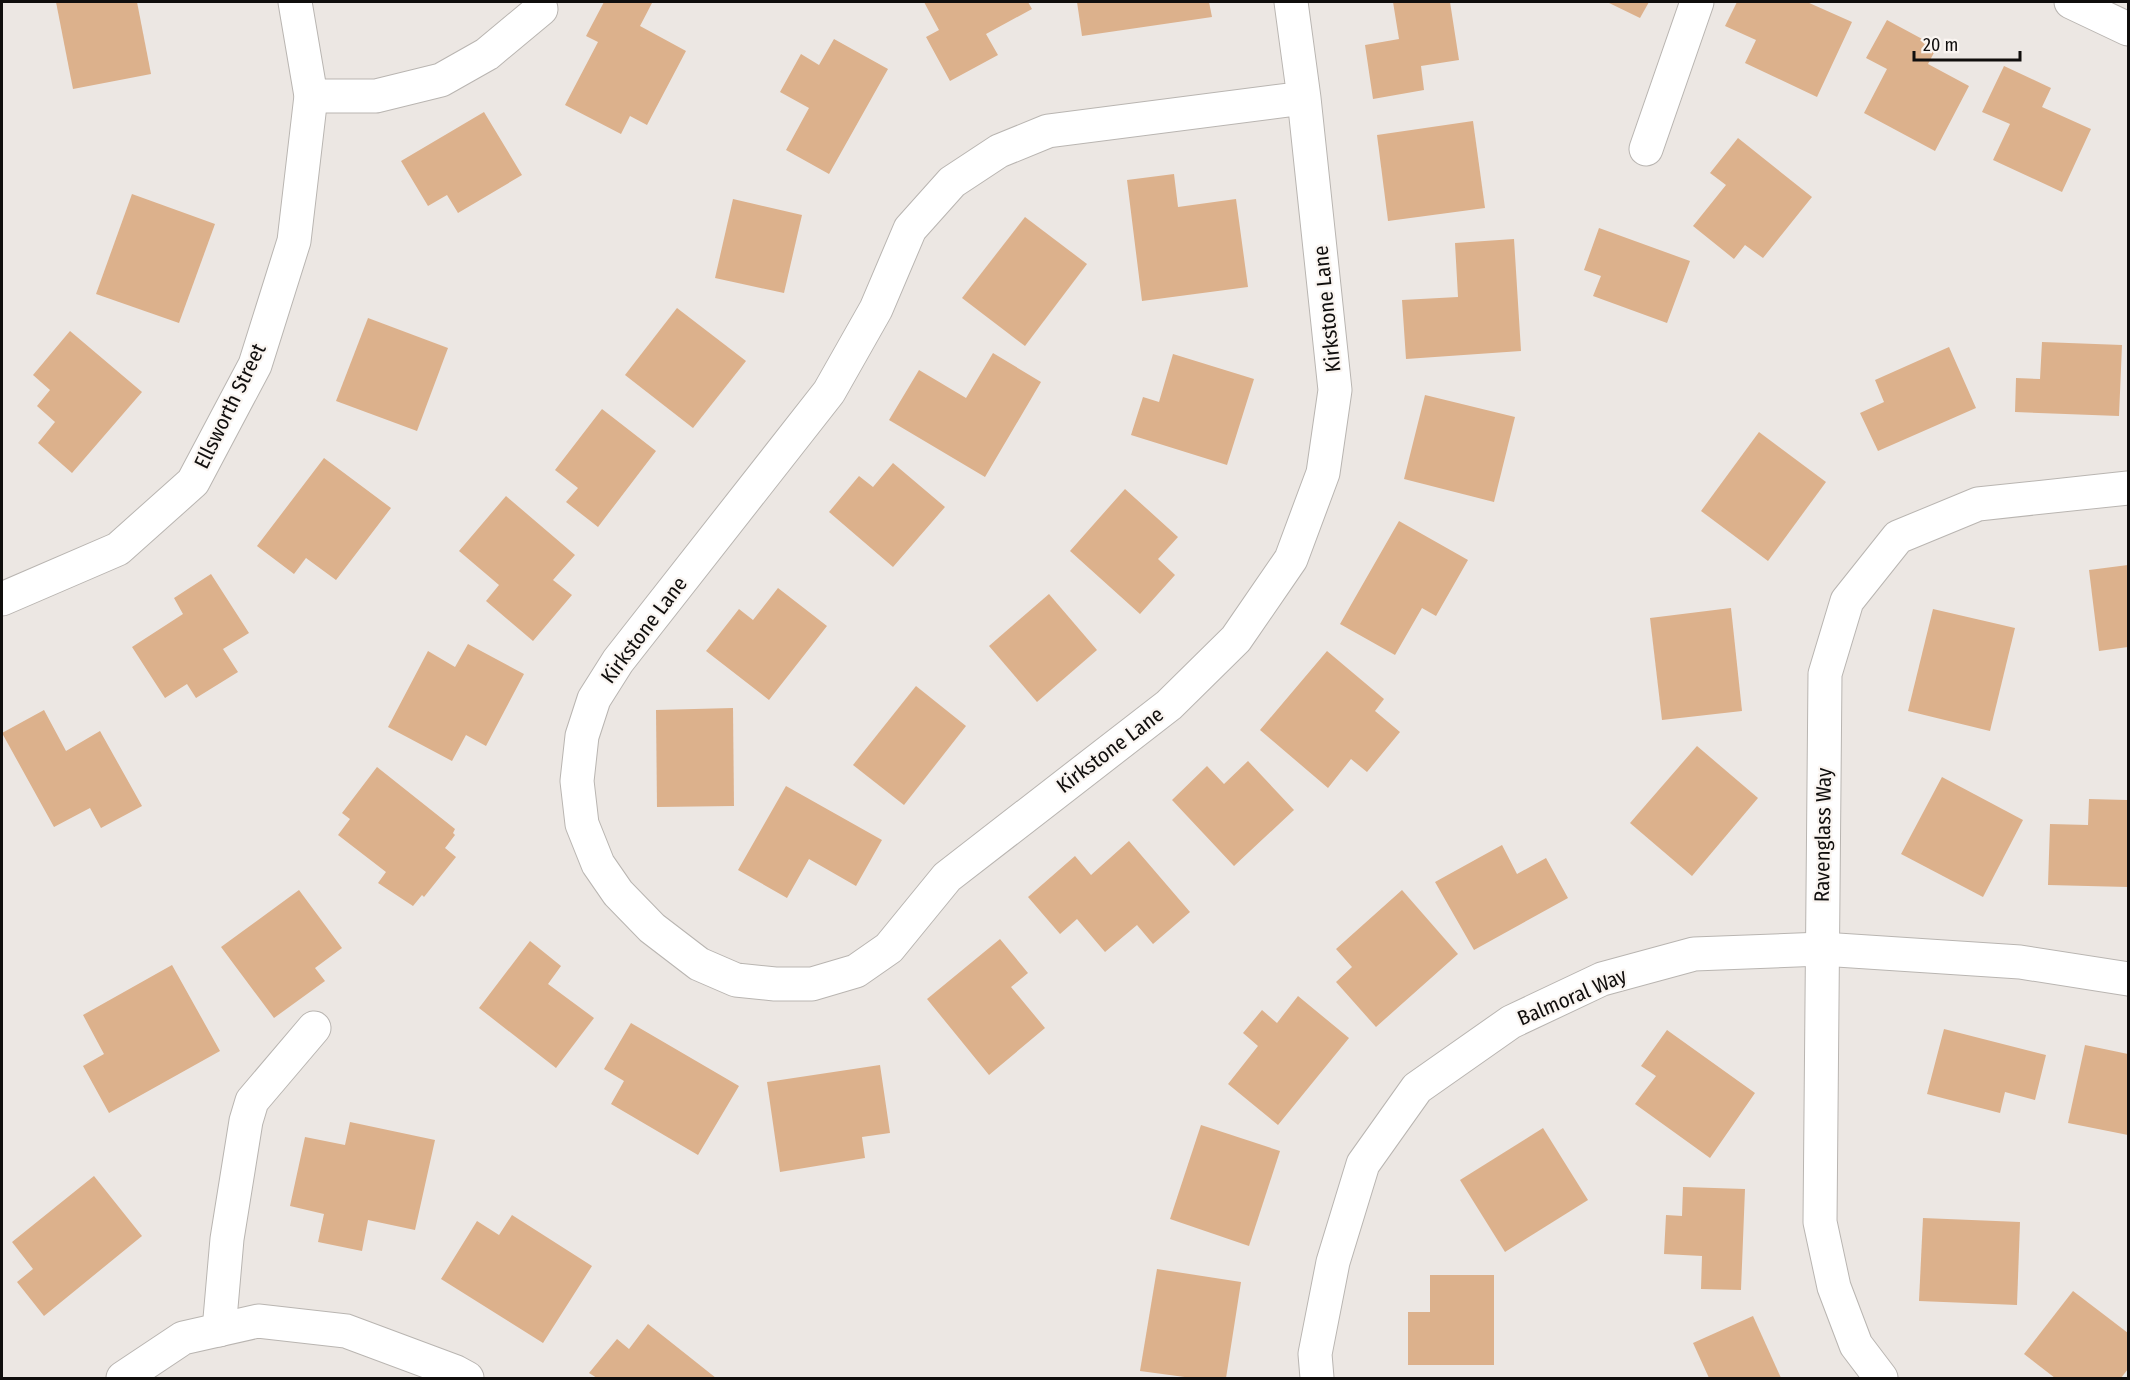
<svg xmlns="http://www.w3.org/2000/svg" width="2130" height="1380" viewBox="0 0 2130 1380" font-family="'Fira Sans Condensed',sans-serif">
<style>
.building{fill:#dcb18c}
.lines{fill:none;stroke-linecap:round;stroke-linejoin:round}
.minor-casing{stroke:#b9b5b1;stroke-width:35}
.minor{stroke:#fff;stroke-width:33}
.labels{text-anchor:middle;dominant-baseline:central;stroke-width:4.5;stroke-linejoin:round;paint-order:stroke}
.street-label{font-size:21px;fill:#100e0d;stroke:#faf5f1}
</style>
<rect width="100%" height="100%" fill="#ece7e3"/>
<g class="building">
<path d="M56 2H137L151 74 73 89Z"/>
<path d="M604 2 652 3 640 26 686 51 647 125 630 116 621 134 565 105 598 42 586 36Z"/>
<path d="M924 2H1028L1032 9 986 34 998 55 950 81 926 37 939 30Z"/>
<path d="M1077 2H1209L1212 17 1082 36Z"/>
<path d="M1393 2H1450L1459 60 1421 66 1424 90 1373 99 1365 45 1399 39Z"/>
<path d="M1607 2H1649L1640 18Z"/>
<path d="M1737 2H1807L1852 22 1817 97 1745 63 1756 40 1725 26Z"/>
<path d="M1887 20 1937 47 1928 64 1969 86 1935 151 1864 113 1887 69 1866 58Z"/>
<path d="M834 39 888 69 829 174 786 150 809 108 780 92 801 54 819 65Z"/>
<path d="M2004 66 2051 88 2042 107 2091 129 2062 192 1993 160 2010 124 1982 112Z"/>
<path d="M484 112 522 175 458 213 447 195 428 206 401 161Z"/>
<path d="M1473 121 1485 208 1388 221 1377 135Z"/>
<path d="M1738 138 1812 197 1763 258 1745 245 1734 259 1693 226 1726 185 1710 173Z"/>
<path d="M1174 174 1178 207 1236 199 1248 287 1142 301 1127 180Z"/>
<path d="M132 194 215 224 179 323 96 294Z"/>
<path d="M733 199 802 215 784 293 715 278Z"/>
<path d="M1025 217 1087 264 1025 346 962 298Z"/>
<path d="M1599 228 1690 261 1667 323 1593 296 1601 276 1584 270Z"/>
<path d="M1514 239 1521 351 1406 359 1402 300 1458 297 1455 243Z"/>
<path d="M677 308 746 361 693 428 625 375Z"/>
<path d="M368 318 448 348 417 431 336 401Z"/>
<path d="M70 331 142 392 72 473 38 443 55 422 37 406 50 390 33 375Z"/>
<path d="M2042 342 2122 345 2119 416 2015 412 2016 378 2040 379Z"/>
<path d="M1949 347 1976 408 1878 451 1860 413 1884 402 1875 380Z"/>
<path d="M993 353 1041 382 985 477 889 420 919 370 966 398Z"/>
<path d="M1173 354 1254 379 1227 465 1131 435 1143 397 1159 402Z"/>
<path d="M1425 395 1515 417 1494 502 1404 479Z"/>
<path d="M602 409 656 451 598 527 566 502 578 488 555 470Z"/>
<path d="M1759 432 1826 482 1768 561 1701 511Z"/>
<path d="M324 458 391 508 336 580 306 558 294 574 257 546Z"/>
<path d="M893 463 945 507 893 567 829 512 859 476 873 487Z"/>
<path d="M1125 489 1178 537 1158 559 1175 575 1140 614 1070 551Z"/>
<path d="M506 496 575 555 553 580 572 595 533 641 486 601 499 585 459 551Z"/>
<path d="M1399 521 1468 560 1436 616 1422 608 1395 655 1340 624Z"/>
<path d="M2128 565V647L2099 651 2089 570Z"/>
<path d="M211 574 249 633 223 649 238 672 196 698 187 684 165 698 132 647 183 614 174 598Z"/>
<path d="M778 588 827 626 769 700 706 651 739 609 753 620Z"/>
<path d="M1049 594 1097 650 1037 702 989 646Z"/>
<path d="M1731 608 1742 711 1662 720 1650 618Z"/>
<path d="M1933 609 2015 628 1990 731 1908 711Z"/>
<path d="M468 644 524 674 486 746 466 735 452 761 388 727 428 651 455 667Z"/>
<path d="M1327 651 1384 699 1375 711 1400 732 1367 772 1351 759 1328 788 1260 730Z"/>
<path d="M916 686 966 726 904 805 853 765Z"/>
<path d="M733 708 734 806 657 807 656 710Z"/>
<path d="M44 710 66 751 100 731 142 806 101 828 90 808 54 827 2 733Z"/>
<path d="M1697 746 1758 798 1692 876 1630 823Z"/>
<path d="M1248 761 1294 810 1234 866 1172 800 1207 766 1224 784Z"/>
<path d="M377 767 455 829 453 833 455 835 445 848 456 857 424 897 422 895 413 906 378 883 386 872 338 835 350 819 342 813Z"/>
<path d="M1942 777 2023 820 1983 897 1901 854Z"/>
<path d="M786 786 882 840 856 886 809 859 787 898 738 870Z"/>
<path d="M2089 799 2127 800 2128 887 2048 885 2050 824 2088 825Z"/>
<path d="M1129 841 1190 912 1153 944 1137 925 1105 952 1077 919 1060 934 1028 897 1075 856 1091 875Z"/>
<path d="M1502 845 1517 874 1546 858 1568 898 1474 950 1435 882Z"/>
<path d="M299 890 342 948 315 968 325 981 274 1018 221 947Z"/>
<path d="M1402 890 1458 954 1376 1027 1336 982 1352 967 1336 949Z"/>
<path d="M1000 939 1028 973 1011 987 1045 1028 989 1075 927 999Z"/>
<path d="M530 941 561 966 548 984 594 1018 556 1068 479 1008Z"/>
<path d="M172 965 220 1051 109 1113 83 1066 104 1054 83 1015Z"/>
<path d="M1298 996 1349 1038 1278 1125 1228 1084 1258 1046 1243 1033 1262 1010 1277 1023Z"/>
<path d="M631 1023 739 1086 698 1155 611 1104 624 1081 604 1069Z"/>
<path d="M1944 1029 2046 1055 2035 1100 2005 1092 2000 1113 1927 1094Z"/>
<path d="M1667 1030 1755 1093 1710 1158 1635 1104 1656 1076 1641 1066Z"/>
<path d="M2085 1045 2128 1054V1135L2068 1123Z"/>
<path d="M880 1065 890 1133 862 1137 865 1158 780 1172 767 1082Z"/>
<path d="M350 1122 435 1140 415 1230 368 1220 362 1251 318 1242 324 1214 290 1206 305 1137 345 1145Z"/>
<path d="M1201 1125 1280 1151 1249 1246 1170 1219Z"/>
<path d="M1543 1128 1588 1200 1505 1252 1460 1180Z"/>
<path d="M94 1176 142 1236 44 1316 17 1282 33 1269 12 1242Z"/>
<path d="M1683 1187 1745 1189 1741 1290 1701 1289 1702 1256 1664 1254 1666 1215 1682 1216Z"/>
<path d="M512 1215 592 1266 543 1343 441 1279 477 1221 499 1235Z"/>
<path d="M1923 1218 2020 1222 2017 1305 1919 1301Z"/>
<path d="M1157 1269 1241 1282 1226 1378H1192L1140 1371Z"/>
<path d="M1430 1275H1494V1365H1408V1312H1430Z"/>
<path d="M2073 1291 2128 1333V1369L2121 1378H2055L2024 1354Z"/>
<path d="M1753 1316 1781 1378H1709L1693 1343Z"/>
<path d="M648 1324 716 1378H597L589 1373 617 1339 629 1349Z"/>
</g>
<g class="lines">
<g class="minor-casing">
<g id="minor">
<path d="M1291 2 1304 98 1335 390 1323 473 1291 559 1236 639 1169 705 947 877 889 948 856 971 812 984H775L736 980 699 964 652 928 618 893 598 864 582 824 577 781 582 736 594 699 618 661 829 392 876 309 910 229 952 182 999 151 1048 131 1304 98"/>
<path d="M2071 2 2128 29"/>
<path d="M311 96H376L441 80 487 54 541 9"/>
<path d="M1646 149 1697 2"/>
<path d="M2 599 118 549 193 482 255 365 294 241 311 96 295 2"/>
<path d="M219 1330 227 1239 246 1121 252 1101 314 1028"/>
<path d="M123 1378 183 1338 258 1321 346 1331 456 1372 467 1378"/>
<path d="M1317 1378 1315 1354 1333 1262 1363 1164 1417 1088 1511 1022 1602 979 1694 954 1822 949 2020 962 2128 979"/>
<path d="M1881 1378 1856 1345 1834 1287 1820 1222 1825 674 1847 601 1898 537 1978 504 2128 488"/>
</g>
</g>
<use href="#minor" class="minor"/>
</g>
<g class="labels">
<g class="street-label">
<text transform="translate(1327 309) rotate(-96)">Kirkstone Lane</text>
<text transform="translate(230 406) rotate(-64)">Ellsworth Street</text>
<text transform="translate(644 630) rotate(-53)">Kirkstone Lane</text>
<text transform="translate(1110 750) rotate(-37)">Kirkstone Lane</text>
<text transform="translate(1823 835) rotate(-89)">Ravenglass Way</text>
<text transform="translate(1572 997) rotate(-23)">Balmoral Way</text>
</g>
</g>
<rect width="2130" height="1380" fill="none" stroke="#100e0d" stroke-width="6"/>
<path d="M1914 51v9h106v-9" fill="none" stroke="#100e0d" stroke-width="3"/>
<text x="1923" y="51" font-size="18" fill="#100e0d" stroke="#faf5f1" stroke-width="4.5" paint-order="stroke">20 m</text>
</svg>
